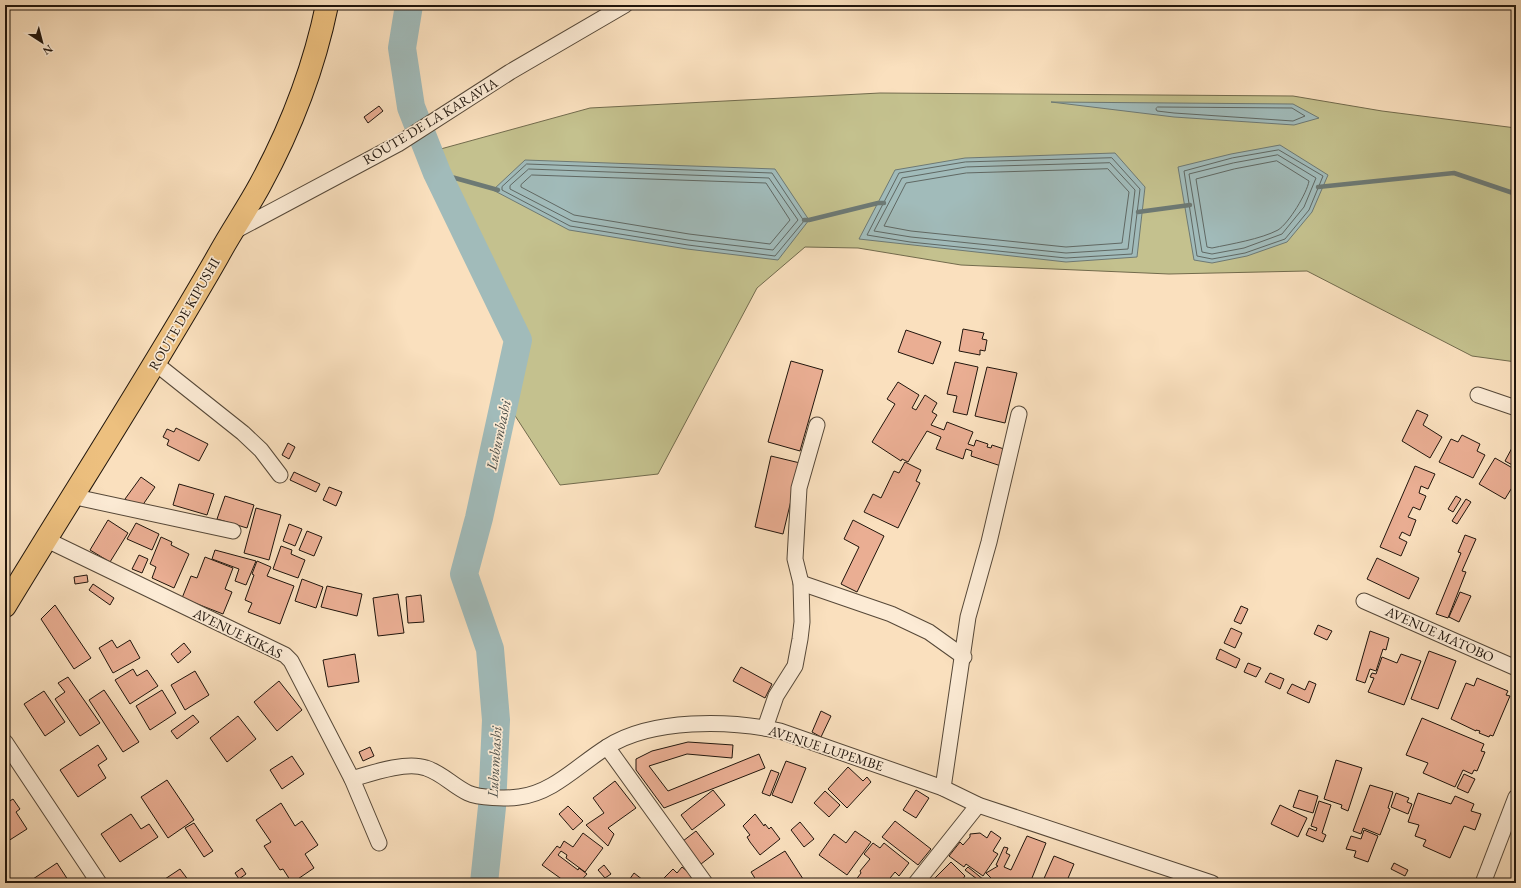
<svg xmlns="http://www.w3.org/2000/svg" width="1521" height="888" viewBox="0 0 1521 888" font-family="'EB Garamond',serif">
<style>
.green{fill:#c4c18e;stroke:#726b4d}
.water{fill:#a1bbba;stroke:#6d7974}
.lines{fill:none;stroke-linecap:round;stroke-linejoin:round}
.shore{stroke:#606863;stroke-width:1}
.stream{stroke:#6d7974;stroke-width:4.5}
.river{stroke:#a1bbba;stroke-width:28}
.building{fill:#eaae93;stroke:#20150c}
.minor-casing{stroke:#564838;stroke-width:17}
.trunk-casing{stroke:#20150c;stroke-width:24}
.minor{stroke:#fcebd5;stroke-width:15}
.trunk{stroke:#edc07f;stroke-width:22}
.labels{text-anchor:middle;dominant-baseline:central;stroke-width:3.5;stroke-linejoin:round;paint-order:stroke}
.street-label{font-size:14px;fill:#20150c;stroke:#fcebd5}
.water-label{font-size:15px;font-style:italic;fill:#4d4f49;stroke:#fcebd5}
</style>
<rect width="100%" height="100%" fill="#fae0be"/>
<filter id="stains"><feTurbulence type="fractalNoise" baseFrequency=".005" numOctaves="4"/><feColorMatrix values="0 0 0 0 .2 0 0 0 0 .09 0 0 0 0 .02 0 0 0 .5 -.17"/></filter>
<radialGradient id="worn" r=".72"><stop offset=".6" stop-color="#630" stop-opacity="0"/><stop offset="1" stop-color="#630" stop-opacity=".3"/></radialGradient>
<path class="green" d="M880 93 1293 96 1382 111 1516 128V362L1472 356 1307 271 1169 274 961 265 858 248 805 247 757 288 658 474 560 485 512 411 523 342 469 239 437 150 590 108Z"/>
<g class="water">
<path d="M1051 102 1293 104 1319 118 1294 125 1174 117Z"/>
<path d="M1280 145 1328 175 1312 212 1287 242 1247 256 1212 263 1194 260 1178 167 1231 154Z"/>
<path d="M1115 153 1145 187 1137 257 1066 262 859 239 895 170 965 158Z"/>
<path d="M525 160 775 169 809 220 778 260 687 249 569 230 493 190Z"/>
</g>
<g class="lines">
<g class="shore">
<path d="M1158 107 1292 108 1305 116 1293 121 1174 113 1157 111 1156 109Z"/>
<path d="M1279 150 1323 176 1309 210 1285 239 1245 253 1212 259 1197 256 1184 171 1232 158Z"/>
<path d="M1278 155 1316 178 1304 207 1282 234 1244 248 1212 254 1202 252 1189 174 1233 163Z"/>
<path d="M1112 158 1140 189 1132 254 1066 258 910 242 867 235 899 173 965 162Z"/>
<path d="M1277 161 1309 181C1307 193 1289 223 1278 230 1261 239 1231 244 1212 248L1207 247 1196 179 1234 169Z"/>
<path d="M1110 163 1135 190 1128 249 1066 253 911 237 874 231 902 178 966 167Z"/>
<path d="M527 164 772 173 804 221 775 256 688 245 570 226 502 190V187Z"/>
<path d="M529 169 769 178 798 220 773 250 688 240 572 221 510 189V186Z"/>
<path d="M1108 169 1129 192 1122 243 1066 247 911 231 884 226 906 183 966 173Z"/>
<path d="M532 175 766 183 790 220 770 244 689 234 574 215 521 187V185Z"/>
</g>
<g class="stream">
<path d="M437 173 498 190"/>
<path d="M1318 187 1454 173 1516 194"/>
<path d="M1138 212 1190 205"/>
<path d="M804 220H809L878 203H884"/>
</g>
<path class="river" d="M409 5 402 48 411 107 437 173 518 340 479 518 464 574 490 649 496 720 492 807 484 883"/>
</g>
<g class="building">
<path d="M379 106 383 111 368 123 364 117Z"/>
<path d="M963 329 984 333 982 339 987 340 985 351 980 350V355L959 351Z"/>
<path d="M906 330 941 342 933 364 898 352Z"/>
<path d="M791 361 823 370 800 451 768 442Z"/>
<path d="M955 362 978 367 967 415 953 412 957 396 947 394Z"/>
<path d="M987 367 1017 373 1005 423 975 416Z"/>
<path d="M898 382 919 395 912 408 916 410 925 395 937 403 932 412 937 415 931 425 944 430 947 422 973 432 968 444 974 446 976 440 988 444 987 447 991 448 992 445 1007 450 1001 466 971 456 972 451 966 449 963 459 936 449 941 437 927 431 908 462 902 459 901 461 872 442 895 404 887 399Z"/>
<path d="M1417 410 1428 415 1423 425 1442 437 1430 458 1402 441Z"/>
<path d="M176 428 208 444 199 461 167 445 169 440 163 437 167 429 174 432Z"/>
<path d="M1462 435 1480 444 1477 451 1485 455 1473 478 1439 462 1451 439 1458 442Z"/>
<path d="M288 443 295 447 289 459 282 455Z"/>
<path d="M1513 446 1516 448V467L1505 461Z"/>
<path d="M771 456 800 463 783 534 755 527Z"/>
<path d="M1495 458 1516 470V481L1505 499 1479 484Z"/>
<path d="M905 462 921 470 916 481 920 483 898 528 864 512 873 494 881 498 894 471 899 473Z"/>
<path d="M1415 466 1435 474 1428 489 1421 486 1419 493 1426 496 1420 510 1413 507 1408 517 1416 520 1410 536 1402 532 1399 538 1407 542 1401 556 1380 547Z"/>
<path d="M294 472 320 484 316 492 290 480Z"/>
<path d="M141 477 155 487 140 509 125 499Z"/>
<path d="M179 484 214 494 207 515 173 505Z"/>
<path d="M329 487 342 492 336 506 323 500Z"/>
<path d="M225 496 254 505 247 528 217 519Z"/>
<path d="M1456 496 1461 499 1453 512 1448 509Z"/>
<path d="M1466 499 1471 502 1457 524 1452 521Z"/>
<path d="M256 508 281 515 269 560 244 553Z"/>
<path d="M108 520 128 533 110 562 90 550Z"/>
<path d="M853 520 884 536 857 592 841 584 859 547 844 539Z"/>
<path d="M136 523 159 534 152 550 127 539Z"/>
<path d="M289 524 302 529 295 546 283 541Z"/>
<path d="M307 531 322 537 314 556 299 550Z"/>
<path d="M1465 535 1476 539 1462 571 1466 572 1448 618 1436 614 1461 553 1458 552Z"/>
<path d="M161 537 172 542 171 545 189 554 174 588 152 578 156 567 150 564Z"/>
<path d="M281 546 292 550 291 554 305 560 298 578 273 569Z"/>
<path d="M215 550 256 561 246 585 235 581 239 569 212 559Z"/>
<path d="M139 555 148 559 142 573 132 569Z"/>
<path d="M205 557 233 568 225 589 232 592 223 614 182 598 191 576 197 578Z"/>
<path d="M1377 558 1419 578 1409 599 1367 579Z"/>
<path d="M257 561 271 567 267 576 294 586 280 624 248 612 252 603 245 600 254 575 252 574Z"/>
<path d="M87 575 88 582 75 584 74 577Z"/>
<path d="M302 579 323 587 316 608 295 601Z"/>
<path d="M93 584 114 598 110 605 89 590Z"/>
<path d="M327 586 362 594 357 616 321 607Z"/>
<path d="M1460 592 1471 596 1459 622 1449 617Z"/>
<path d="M398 594 404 633 378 636 373 598Z"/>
<path d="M421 595 424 622 408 623 406 597Z"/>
<path d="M55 605 91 658 74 669 41 619Z"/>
<path d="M1241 606 1248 609 1241 624 1234 621Z"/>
<path d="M1318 625 1332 631 1327 640 1314 634Z"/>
<path d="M1231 628 1242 633 1235 648 1224 643Z"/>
<path d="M1370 631 1389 638 1386 650 1383 649 1376 671 1370 669 1365 683 1356 680Z"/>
<path d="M112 640 117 648 130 640 140 658 113 673 99 648Z"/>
<path d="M184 643 191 652 178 663 171 654Z"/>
<path d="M1220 649 1240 659 1236 668 1216 659Z"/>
<path d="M1429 651 1456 661 1438 709 1411 699Z"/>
<path d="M355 654 359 682 328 687 323 660Z"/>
<path d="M1401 654 1421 661 1404 705 1368 692 1374 678 1370 677 1372 673 1376 674 1382 657 1397 663Z"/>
<path d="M1248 663 1261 668 1256 677 1244 672Z"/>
<path d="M741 667 772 684 765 698 733 681Z"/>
<path d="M133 669 137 676 147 670 158 686 130 704 115 680Z"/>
<path d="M195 671 209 695 185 710 171 685Z"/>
<path d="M1270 673 1284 679 1280 689 1265 682Z"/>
<path d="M68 677 100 723 80 736 55 699 65 692 58 683Z"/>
<path d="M1477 678 1508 691 1506 695 1510 696 1493 736 1490 735 1489 737 1479 733 1480 731 1476 730V731L1451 719 1466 683 1474 686Z"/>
<path d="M279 681 302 710 277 731 254 702Z"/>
<path d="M1309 681 1316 684 1309 703 1287 693 1292 684 1305 690Z"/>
<path d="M104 690 139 742 123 752 89 700Z"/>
<path d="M162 690 176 713 150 730 136 706Z"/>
<path d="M44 691 65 722 45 736 24 704Z"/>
<path d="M821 711 831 716 821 737 812 732Z"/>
<path d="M193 715 199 722 177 739 171 731Z"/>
<path d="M238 716 256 739 227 762 210 738Z"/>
<path d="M1422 718 1484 744 1481 751 1485 752 1477 771 1474 770 1472 774 1463 770 1455 787 1423 773 1428 763 1406 755Z"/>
<path d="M688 742 733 745 732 758 687 754 649 766 668 791 759 754 765 768 664 808 636 770V759L652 751Z"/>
<path d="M98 745 107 759 98 765 106 778 78 797 60 770Z"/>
<path d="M370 747 374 756 363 761 359 752Z"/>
<path d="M292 756 304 774 282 789 270 770Z"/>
<path d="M1336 760 1362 768 1348 811 1341 808 1342 805 1324 799Z"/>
<path d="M786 761 806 768 792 803 772 795Z"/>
<path d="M848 767 863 781 867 777 871 782 847 808 828 789Z"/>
<path d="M771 770 779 773 770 796 762 793Z"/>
<path d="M1464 774 1475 779 1468 793 1457 788Z"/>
<path d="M167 780 194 820 168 838 141 797Z"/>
<path d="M615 781 636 808 608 828 614 834 608 846 586 825 604 813 593 798Z"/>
<path d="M1370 785 1393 792 1388 808 1390 809 1380 835 1363 828 1361 834 1353 831Z"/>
<path d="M713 790 725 805 692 830 681 815Z"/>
<path d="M916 790 929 798 916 818 903 810Z"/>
<path d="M1299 790 1318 796 1313 813 1293 807Z"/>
<path d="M825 791 840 805 829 817 814 803Z"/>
<path d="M1396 793 1409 798 1407 802 1412 804 1408 814 1391 807Z"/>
<path d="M1418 793 1451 804 1455 796 1474 804 1471 811 1481 814 1475 830 1464 826 1450 858 1423 846 1426 840 1415 836 1419 825 1408 822Z"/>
<path d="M13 799 20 809 16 812 27 829 5 843V804Z"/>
<path d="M1319 801 1331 805 1322 833 1326 835 1323 842 1306 835 1309 828 1316 831 1317 828 1311 826Z"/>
<path d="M281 803 295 826 302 821 318 845 305 854 314 868 292 883 283 869 280 870 264 846 271 842 256 820Z"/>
<path d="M1280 805 1307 818 1298 837 1271 824Z"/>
<path d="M568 806 583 821 573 830 559 814Z"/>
<path d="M131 814 141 829 149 824 158 837 120 862 101 834Z"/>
<path d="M755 814 764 826 765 824 769 829 771 827 780 839 760 855 750 842 747 837 750 835 743 826Z"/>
<path d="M895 821 931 849 918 865 882 837Z"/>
<path d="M800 822 814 839 804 847 791 830Z"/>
<path d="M194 823 213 851 204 857 185 828Z"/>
<path d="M1364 830 1378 836 1368 862 1354 857 1356 851 1346 849 1351 836 1361 839Z"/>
<path d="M696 831 714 854 701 864 683 841Z"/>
<path d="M855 831 871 842 847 875 819 855 834 834 846 843Z"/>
<path d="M991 831 1001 838 993 851 998 854 983 876 966 864 964 867 949 856 960 842 963 845 970 837V834L980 833 987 838Z"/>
<path d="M583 833 603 848 585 872 566 858 567 855 561 851 558 855 578 870 579 868 587 874 579 883H567L542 865 557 846 560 848 564 841 573 847Z"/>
<path d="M1027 836 1046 843 1030 883H1021L1011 879 1018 883H989L988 881 992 879 986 873 998 866 996 865 1004 847 1008 848 1006 853 1010 855 1004 867 1011 870Z"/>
<path d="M873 843 880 848 884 843 909 863 899 876 895 872 886 883H857L855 881 861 873 860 871 870 859 864 854Z"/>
<path d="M785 851 805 882 758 883 751 872Z"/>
<path d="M1054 856 1074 864 1066 883H1042Z"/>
<path d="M951 862 965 876 960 883H930Z"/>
<path d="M57 863 70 883H27Z"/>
<path d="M1394 863 1408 870 1405 876 1391 869Z"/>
<path d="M604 865 611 874 605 878 598 870Z"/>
<path d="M682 867 694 877 689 883H659L673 869 677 873Z"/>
<path d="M968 867 984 880 985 878 988 883H971L977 879 965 870Z"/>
<path d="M242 868 246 874 239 879 235 873Z"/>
<path d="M180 869 189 881 159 883Z"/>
<path d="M634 873 643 880 640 883H627Z"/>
</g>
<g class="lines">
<g class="minor-casing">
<g id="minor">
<path d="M233 232 398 144 510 72 625 5"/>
<path d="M155 363 243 433 261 450 280 475"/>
<path d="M1478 395 1516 408"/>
<path d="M71 496 233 531"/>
<path d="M45 539 285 655 291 661 352 779 379 843"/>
<path d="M801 583 891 614 929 632 964 657"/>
<path d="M1364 601 1516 668"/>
<path d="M765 728 776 696 795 666 800 639 802 622 801 583 795 559 799 488 817 425"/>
<path d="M5 742 99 883"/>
<path d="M607 747 705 883"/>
<path d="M352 779C372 773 406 761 426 768 442 773 453 786 468 793 479 798 506 799 519 797 553 793 578 765 607 747 652 718 730 720 780 731L943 788 978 805 1212 883"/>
<path d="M943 788 968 617 989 542 1019 414"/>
<path d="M916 883 978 805"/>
<path d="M1483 883 1516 797"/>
</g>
</g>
<g class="trunk-casing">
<path id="trunk" d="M5 606C76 489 150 375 218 256 231 232 247 209 260 185 291 128 314 68 327 5"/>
</g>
<use href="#minor" class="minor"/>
<use href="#trunk" class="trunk"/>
</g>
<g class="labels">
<g class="street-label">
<text transform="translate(430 121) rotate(-31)">ROUTE DE LA KARAVIA</text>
<text transform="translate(184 314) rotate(-60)">ROUTE DE KIPUSHI</text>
<text transform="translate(238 633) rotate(26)">AVENUE KIKAS</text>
<text transform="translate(1440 634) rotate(24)">AVENUE MATOBO</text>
<text transform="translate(826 748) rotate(18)">AVENUE LUPEMBE</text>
</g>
<g class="water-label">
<text transform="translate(498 435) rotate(-78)">Lubumbashi</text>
<text transform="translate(494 762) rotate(-87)">Lubumbashi</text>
</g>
</g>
<rect width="1521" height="888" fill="none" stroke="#fae0be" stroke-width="20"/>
<rect x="6" y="6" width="1509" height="876" fill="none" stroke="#20150c" stroke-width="2"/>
<rect x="10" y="10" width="1501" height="868" fill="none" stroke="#20150c"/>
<g transform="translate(42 42) rotate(144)" stroke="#fcebd5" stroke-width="3" paint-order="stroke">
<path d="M0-3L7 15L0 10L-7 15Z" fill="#20150c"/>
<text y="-6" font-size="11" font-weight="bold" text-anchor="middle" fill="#20150c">N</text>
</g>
<rect width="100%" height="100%" filter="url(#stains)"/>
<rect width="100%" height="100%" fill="url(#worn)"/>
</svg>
